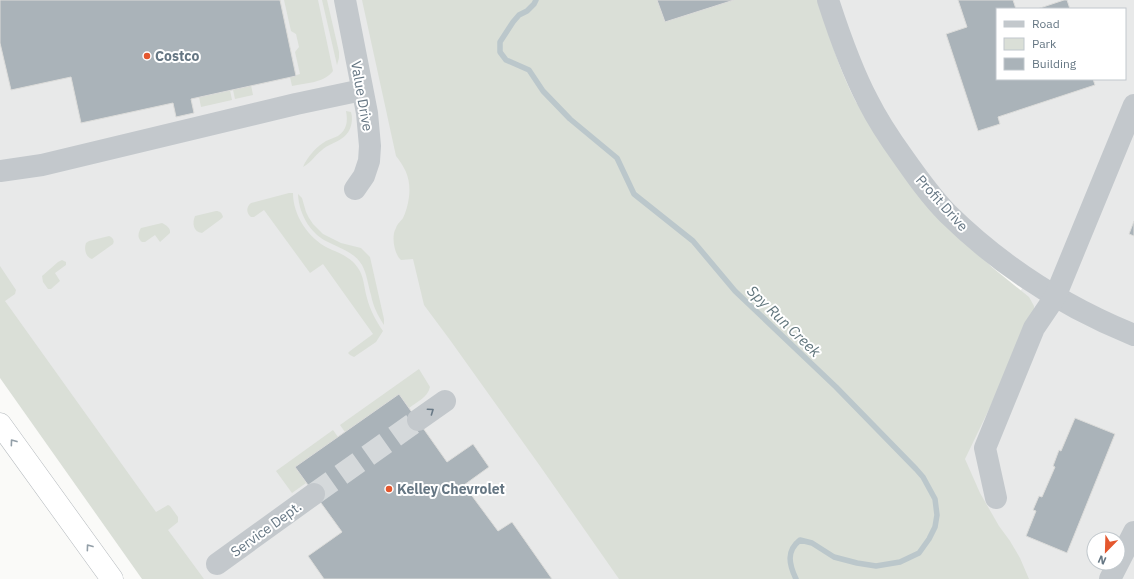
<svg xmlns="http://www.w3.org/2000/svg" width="1134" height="579" viewBox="0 0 1134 579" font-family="'IBM Plex Sans',sans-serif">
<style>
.built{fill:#e8e9e9;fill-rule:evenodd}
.green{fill:#dadfd7}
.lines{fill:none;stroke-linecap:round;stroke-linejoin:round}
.stream{stroke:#bbc7cb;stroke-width:5.5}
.building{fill:#aab3b9;stroke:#dcdcda}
.minor-tunnel{stroke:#d5d9db;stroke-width:22;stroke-dasharray:22 11;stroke-linecap:butt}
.highway-casing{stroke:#b4b9bd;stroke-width:23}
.minor{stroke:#c3c8cc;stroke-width:22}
.highway{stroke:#fff;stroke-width:22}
.oneway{stroke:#6a7a87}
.oneway2{stroke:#939fa8}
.poi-dot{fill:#e4572e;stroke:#fff;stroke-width:1.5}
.labels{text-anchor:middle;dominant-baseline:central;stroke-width:4;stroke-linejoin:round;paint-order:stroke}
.poi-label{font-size:14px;font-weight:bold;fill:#657683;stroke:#fff;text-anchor:start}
.street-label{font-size:14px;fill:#657683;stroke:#fff}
.water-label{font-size:15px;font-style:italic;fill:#60757c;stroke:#fff}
</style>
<rect width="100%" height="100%" fill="#fafaf8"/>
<path class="built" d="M0 0H807L831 72 1017 299 1030 271 944 206 859 79 834 0H1134V579H162L0 363ZM997 9H1125V79H997ZM1094 539H1118V563H1094Z"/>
<g class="green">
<path d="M284 0H318L333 71C324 83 306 83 292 86L290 77 300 74 295 52 299 47 296 34 291 31Z"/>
<path d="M322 0H327L339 52V58L337 65Z"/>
<path d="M362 0H818C829 34 839 70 856 102L931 211 993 268 1029 297 1034 306V316L965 459 980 493 999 526 1010 541 1020 558 1029 579H619L540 466 450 340 424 305 413 259 401 260C394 254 391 236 396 228 397 224 401 221 403 218 406 212 408 204 409 197 411 179 406 169 396 156Z"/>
<path d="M251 85 253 95 235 99 233 90Z"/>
<path d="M230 90 232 100 201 107 199 97Z"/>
<path d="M346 111 351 112C354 122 350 134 341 139 335 143 327 145 322 150 315 155 311 163 303 167 307 157 317 146 326 141 330 139 334 138 338 136 347 130 348 121 346 111Z"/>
<path d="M289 193H293C293 215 308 238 328 248 339 253 351 257 358 268 364 276 364 288 367 298 370 310 376 321 383 331L376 342 354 357 350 355 348 353 350 351 373 334 323 264 310 273 264 210 254 217H251C246 213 246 207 251 203Z"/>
<path d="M298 194 302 198 306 212 309 218 313 224 323 234 341 243 361 248 370 257 384 319V325C378 316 373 306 371 295 368 285 367 274 362 265 355 253 342 249 330 243 311 235 299 215 298 194Z"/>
<path d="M216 211C220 211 222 213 223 217L221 219 202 233C193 232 192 223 195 216Z"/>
<path d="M162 223C166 225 171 228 170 233L160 242 155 235 145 242H142C137 238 138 233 141 228Z"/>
<path d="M109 236C112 237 115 240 113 244L92 259C85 257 84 248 86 243L89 241Z"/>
<path d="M62 260 66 262V265L55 273 60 281 51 289H48L43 282 42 276 58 262Z"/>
<path d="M0 266 16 290 15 294 5 301 156 512 168 505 170 506 178 517V522L168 530 204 579H142L0 378Z"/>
<path d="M419 369 430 387C428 397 417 402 409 408L399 394 345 432 340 425Z"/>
<path d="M333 430 338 437 296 467 306 483 292 493 276 471Z"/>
</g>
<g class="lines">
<path class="stream" d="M536 0 534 4 527 11 519 15 513 22 500 42V52L506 60 529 70 543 91 570 119 617 158 634 194 693 241 735 291 836 387 916 469 923 477 935 499 937 515 935 527 929 539 919 553 900 562 876 566 857 563 834 557 812 543 800 540C786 551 789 564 796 579"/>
</g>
<g class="building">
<path d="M0 0H280L296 76 191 99 194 113 176 117 173 103 81 123 71 77 11 90 0 43Z"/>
<path d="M657 0H734L665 22Z"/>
<path d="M958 0H1013L1016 9H997V79H1093L1095 85 998 117 1000 124 978 131 946 34 967 27Z"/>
<path d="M1064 0H1067L1070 9H1037Z"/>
<path d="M1134 221V236L1129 234Z"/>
<path d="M399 394 447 462 473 444 489 467 464 485 498 531 512 522 552 579H324L308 556 342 532 295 467Z"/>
<path d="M1075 418 1115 434 1067 553 1026 536 1036 511 1033 510 1039 496 1042 497 1055 467 1053 466 1059 450 1061 451Z"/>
</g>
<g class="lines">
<path class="minor-tunnel" d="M314 494 418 420"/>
<g class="highway-casing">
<path id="highway" d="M0 424 112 579"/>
</g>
<g class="minor">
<path d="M345 0 367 113 370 146 369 161 364 176 355 189"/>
<path d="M828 0C839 34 851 69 868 101 878 121 890 139 903 157 917 177 931 197 948 214 1002 267 1065 307 1134 335"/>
<path d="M0 171 42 165 296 104 362 90"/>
<path d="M418 420 445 401"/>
<path d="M996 498 985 448 1034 328 1055 297 1134 105"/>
<path d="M217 564 314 494"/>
<path d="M1110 579 1134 532"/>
</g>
<use href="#highway" class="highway"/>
</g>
<defs><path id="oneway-chevron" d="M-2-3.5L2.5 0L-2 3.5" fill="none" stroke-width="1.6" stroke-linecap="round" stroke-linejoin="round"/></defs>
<use class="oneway" href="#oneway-chevron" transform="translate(431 411) rotate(-35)"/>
<g class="oneway2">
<use href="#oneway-chevron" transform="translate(13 442) rotate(-126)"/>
<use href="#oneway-chevron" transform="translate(89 547) rotate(-126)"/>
</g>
<g class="poi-dot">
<circle cx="147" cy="56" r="4"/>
<circle cx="389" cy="489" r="4"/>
</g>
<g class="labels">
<g class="poi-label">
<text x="155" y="56">Costco</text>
<text x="397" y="489">Kelley Chevrolet</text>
</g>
<g class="street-label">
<text transform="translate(362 96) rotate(80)">Value Drive</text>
<text transform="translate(942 203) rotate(48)">Profit Drive</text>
<text transform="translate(266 529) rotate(-36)">Service Dept.</text>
</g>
<g class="water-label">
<text transform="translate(784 321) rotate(44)">Spy Run Creek</text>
</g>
</g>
<rect x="996" y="8" width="130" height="72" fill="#ffffff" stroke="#c1c8cd"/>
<rect x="1004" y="21" width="20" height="6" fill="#c3c8cc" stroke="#c1c8cd"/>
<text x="1032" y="28" font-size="12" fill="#657683">Road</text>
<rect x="1004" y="38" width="20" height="12" fill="#dadfd7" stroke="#c1c8cd"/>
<text x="1032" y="48" font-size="12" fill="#657683">Park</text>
<rect x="1004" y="58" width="20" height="12" fill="#aab3b9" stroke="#c1c8cd"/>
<text x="1032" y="68" font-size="12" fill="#657683">Building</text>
<g transform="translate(1106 551) rotate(203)"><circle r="19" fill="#ffffff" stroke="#c1c8cd"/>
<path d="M0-3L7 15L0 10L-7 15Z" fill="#e4572e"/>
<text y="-6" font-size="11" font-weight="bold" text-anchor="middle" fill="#657683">N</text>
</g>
</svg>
